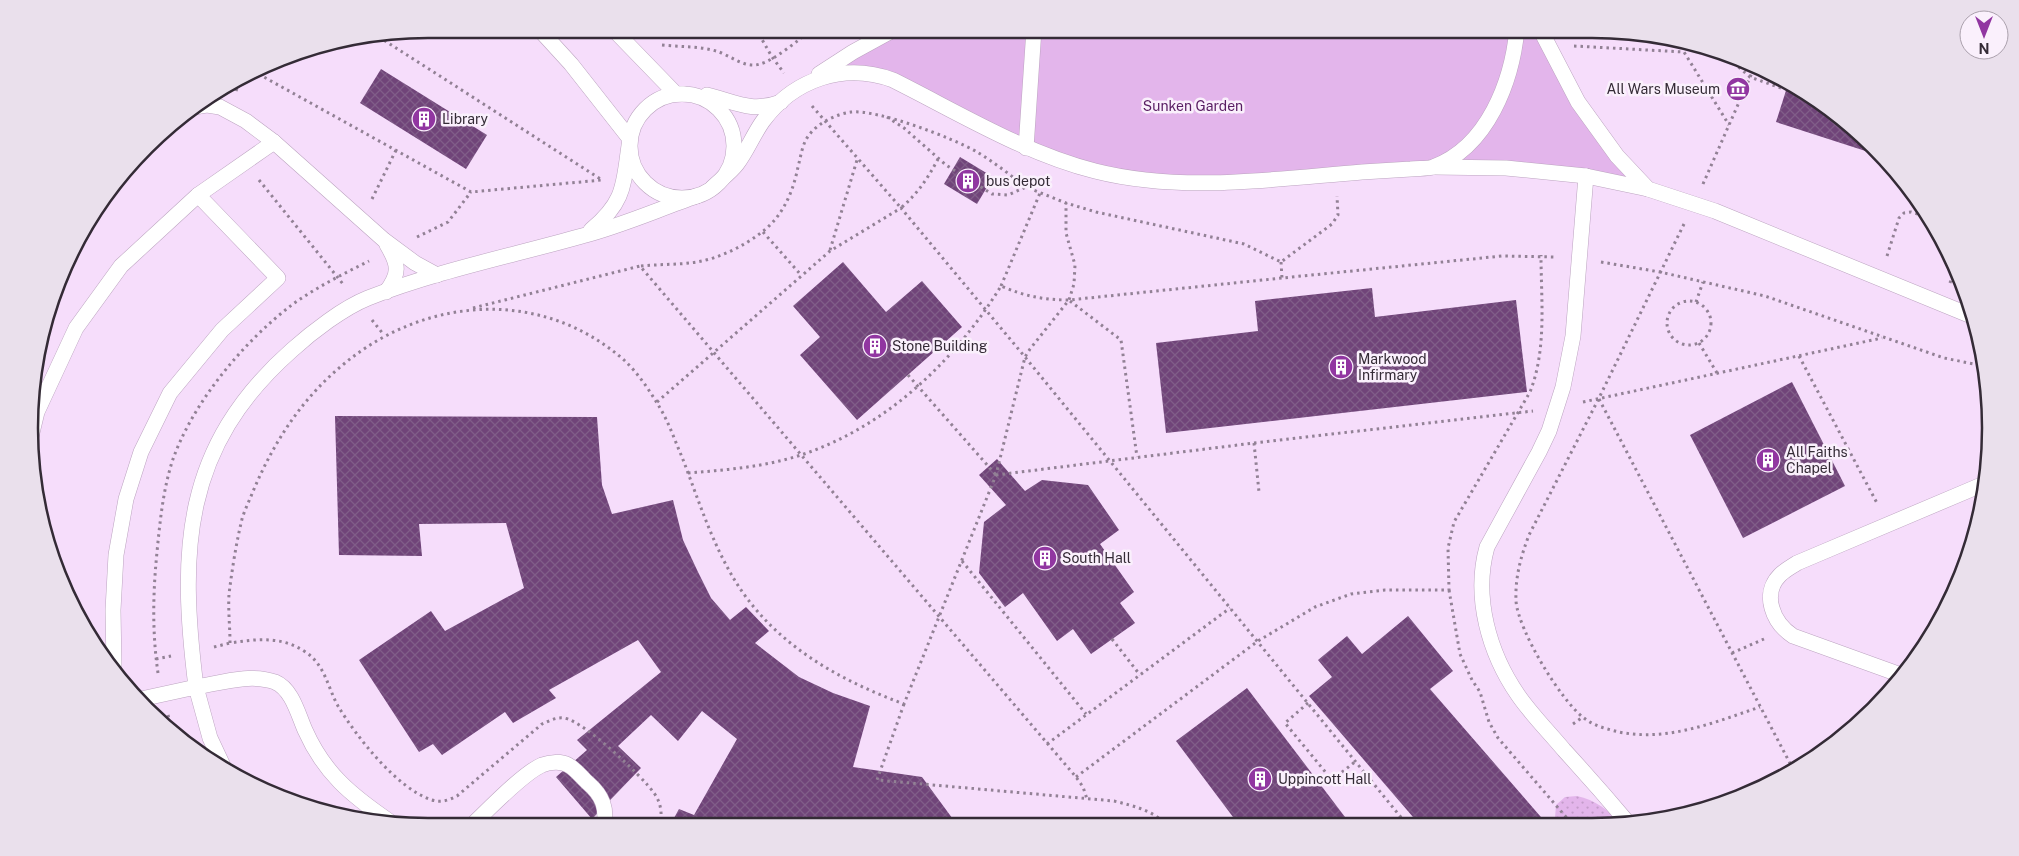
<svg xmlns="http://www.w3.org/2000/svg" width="2019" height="856" viewBox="0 0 2019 856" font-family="'Public Sans',sans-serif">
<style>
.grass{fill:url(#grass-dots)}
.garden{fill:#e3b5eb}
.building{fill:url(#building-cross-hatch)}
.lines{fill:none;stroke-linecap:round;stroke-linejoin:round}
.lane-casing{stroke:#bca4c0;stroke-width:16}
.path{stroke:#928195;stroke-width:3;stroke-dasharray:2.5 4;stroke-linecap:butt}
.lane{stroke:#fff;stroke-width:15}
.labels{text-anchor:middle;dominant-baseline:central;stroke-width:5;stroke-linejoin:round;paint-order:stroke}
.poi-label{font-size:14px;fill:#342b36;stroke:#faf0fc;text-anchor:start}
.park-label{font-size:14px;fill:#581c62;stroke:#faf0fc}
.rim{fill:none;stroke:#342b36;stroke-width:2.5}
</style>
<defs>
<pattern id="grass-dots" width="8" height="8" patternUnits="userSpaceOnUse" patternTransform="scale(1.25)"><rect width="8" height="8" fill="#e3b5eb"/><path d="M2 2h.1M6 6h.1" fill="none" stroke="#c39cca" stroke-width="1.8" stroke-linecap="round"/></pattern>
<pattern id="building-cross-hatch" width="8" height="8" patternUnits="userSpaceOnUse" patternTransform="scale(1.25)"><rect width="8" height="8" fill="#704479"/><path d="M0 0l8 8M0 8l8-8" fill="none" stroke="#805d88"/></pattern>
</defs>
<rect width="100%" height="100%" fill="#f6ddfb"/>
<path class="grass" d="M1577 796C1595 800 1609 810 1620 824H1558L1555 818 1556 805 1565 797Z"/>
<path class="garden" d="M896 29H1540L1578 102 1648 189 1506 168 1233 181 1096 171 893 80 822 72Z"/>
<g class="building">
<path d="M381 69 487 135 466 169 360 103Z"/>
<path d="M1789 81 1854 128 1881 156 1776 122Z"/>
<path d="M960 157 993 177 977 204 944 184Z"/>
<path d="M843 262 886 312 922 281 962 327 857 420 800 355 820 337 793 306Z"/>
<path d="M1372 288 1375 317 1516 300 1527 392 1166 433 1156 343 1258 331 1255 301Z"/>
<path d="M1792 382 1845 486 1743 538 1690 435Z"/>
<path d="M335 416 597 417 602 485 612 514 673 500 683 540 698 572 711 598 730 620 746 607 769 631 755 643 799 677 833 693 870 706 853 767 922 777 958 826 669 827 679 809 694 815 737 739 702 711 678 741 651 715 618 746 641 768 592 819 556 777 587 750 577 740 661 672 638 640 549 690 556 698 513 723 505 712 442 755 433 744 419 752 359 660 431 611 445 631 524 588 506 523 419 524 422 556 339 555Z"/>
<path d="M997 459 1025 491 1042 480 1088 485 1119 530 1100 544 1134 592 1120 603 1135 623 1091 654 1073 629 1057 641 1023 593 1005 607 979 573 984 522 1006 505 979 475Z"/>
<path d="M1408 616 1453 671 1430 689 1547 824H1419L1309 696 1332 677 1318 660 1347 636 1362 654Z"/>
<path d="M1247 688 1345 817 1335 825H1239L1176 741Z"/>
</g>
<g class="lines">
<g class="lane-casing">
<g id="lane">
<path d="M539 29 571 64 630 139C623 183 627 200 591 230"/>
<path d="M613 29 676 94H684"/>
<path d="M1540 29 1578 102 1617 156 1648 189 1715 211 1974 317"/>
<path d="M819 74 853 52 895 29"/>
<circle cx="682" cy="146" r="52"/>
<path d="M707 95C736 102 750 113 781 102"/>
<path d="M194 107 207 105 220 107 246 121 274 142 384 240 415 263 437 275"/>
<path d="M1026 148 1034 29"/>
<path d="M1434 167 1506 168 1586 176 1648 189"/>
<path d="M1586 176 1573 336 1563 387 1549 431 1539 452 1487 547C1473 597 1489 653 1518 695 1531 714 1549 732 1564 750 1586 774 1608 799 1629 824"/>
<path d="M712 188C720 180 730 173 737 164 747 151 753 135 763 121 794 79 844 62 893 80 959 113 1024 153 1095 171 1182 193 1274 179 1362 172 1378 171 1394 170 1411 169 1418 168 1427 169 1433 167 1488 147 1512 81 1517 29"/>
<path d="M386 292C400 273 399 265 387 245"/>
<path d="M30 441 37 412 76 328 121 266 198 195"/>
<path d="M114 666 113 610 116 555 126 499 141 452 170 393 222 330 278 278 198 195 274 142"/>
<path d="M1901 675 1793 636C1773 623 1761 594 1780 575 1785 570 1791 567 1797 563L1986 483"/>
<path d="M141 699 196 687 210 738 226 772"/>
<path d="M389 821C351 795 324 773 305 730 298 714 292 689 275 682 251 673 220 683 196 687 179 551 182 447 292 350 312 332 343 308 368 298 437 271 511 256 582 236 621 226 659 209 697 196"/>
<path d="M470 827C487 811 523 773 542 765 550 762 561 761 568 765 576 769 582 778 588 783 603 796 607 808 604 827"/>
</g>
</g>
<g class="path">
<path d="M756 29 772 57 784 73"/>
<path d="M662 45C681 47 699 46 716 51 730 55 745 69 760 64 775 60 800 39 812 29"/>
<path d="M1574 46 1684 52 1729 125"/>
<path d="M1719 50 1750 77 1781 88"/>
<path d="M253 71 471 192 602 180 379 37"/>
<path d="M236 91 241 77"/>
<path d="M812 106 901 208C918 193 928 178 938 159"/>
<path d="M887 117 904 128 946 165 992 194 1008 195 1026 187 1066 203 1096 212 1244 244 1281 262 1332 224 1338 215 1337 196"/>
<path d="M259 180 343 284"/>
<path d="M1703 184 1755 66"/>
<path d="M372 199 396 150"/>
<path d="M1684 224 1599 398 1529 535C1521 556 1515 577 1516 601 1518 630 1561 701 1584 718 1594 726 1607 729 1619 732 1668 742 1715 722 1760 707"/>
<path d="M763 232 801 275"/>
<path d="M417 237 448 222 471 192"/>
<path d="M830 250 857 160"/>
<path d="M1887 256 1899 218 1904 213 1911 212 1928 217"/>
<path d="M1281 262 1282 278 1502 256 1557 257"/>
<path d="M1601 262 1660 272 1765 296 1944 358 1984 366"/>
<path d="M641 266C660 264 679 265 697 262 720 258 744 246 762 232 783 216 793 192 798 167 801 156 802 144 809 135 818 123 836 114 851 112 877 109 953 138 977 152 994 162 1010 175 1026 187"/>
<path d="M1950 283 1955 267"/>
<path d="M1001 286 1040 193"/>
<circle cx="1689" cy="323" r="22"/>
<path d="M1070 301 1121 340 1137 457"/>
<path d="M1696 302 1703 282"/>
<path d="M473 308 640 266 1076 777 1083 787 1087 799"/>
<path d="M372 320 384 335"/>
<path d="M1699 343 1717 373"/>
<path d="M1799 356 1878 505"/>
<path d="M908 375 996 475"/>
<path d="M1599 399 1793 769"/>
<path d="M657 402 830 251 901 208 1025 357 1404 821 1400 824"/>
<path d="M1583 402 1882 338"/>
<path d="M1254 443 1533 411"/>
<path d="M688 473C726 470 764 467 801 455 886 427 955 361 1001 286 1024 296 1044 300 1069 300L1282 278"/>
<path d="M996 475 1254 443 1259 492"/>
<path d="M962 561 1086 714"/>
<path d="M1449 590 1460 654 1472 680 1480 692 1489 722 1498 738 1572 824"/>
<path d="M1112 639 1140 675"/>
<path d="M214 647 230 643"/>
<path d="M1732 653 1764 639"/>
<path d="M156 659 171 656"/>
<path d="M158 673C152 632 153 592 157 552 160 521 163 491 172 462 192 403 244 341 293 304 317 287 343 274 369 261"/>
<path d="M1308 703 1285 723 1332 780 1356 761"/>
<path d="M904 704 877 780 1114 801C1134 806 1152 810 1167 825"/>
<path d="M168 715 173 734"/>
<path d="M1573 724 1583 717"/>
<path d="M1047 744 1230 608"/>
<path d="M1076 777 1258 641 1315 607 1351 594 1385 590H1449L1448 548 1454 522 1530 392C1547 349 1541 300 1541 255"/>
<path d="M660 827C662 815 662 804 654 793 642 776 584 721 564 718 556 717 549 721 542 724L457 796C449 800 441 803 432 800 397 789 356 736 338 706 327 686 325 664 304 651 281 636 256 639 230 643 230 627 228 610 229 594 232 570 236 544 242 519 245 509 250 499 254 489 275 440 303 397 345 363 427 296 542 288 624 360 638 373 650 391 660 408 669 423 675 441 682 457 699 501 713 547 739 587 778 646 839 680 904 704L996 475 1025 357 1030 349 1069 300 1074 284 1075 265 1066 233V203"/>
</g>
<use href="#lane" class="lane"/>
</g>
<defs>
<g id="museum-disc" transform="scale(1.25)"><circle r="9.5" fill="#9136a1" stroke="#faf0fc"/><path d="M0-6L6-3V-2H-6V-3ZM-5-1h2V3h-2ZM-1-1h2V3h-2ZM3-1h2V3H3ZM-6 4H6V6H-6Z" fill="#fff"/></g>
<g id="building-disc" transform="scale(1.25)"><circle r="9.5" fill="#9136a1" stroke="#faf0fc"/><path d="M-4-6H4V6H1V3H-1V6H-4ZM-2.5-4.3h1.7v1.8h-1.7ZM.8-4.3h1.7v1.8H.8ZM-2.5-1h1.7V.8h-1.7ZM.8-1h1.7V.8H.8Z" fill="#fff"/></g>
</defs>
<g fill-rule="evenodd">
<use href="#museum-disc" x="1738" y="89"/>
<use href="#building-disc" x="424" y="119"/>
<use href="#building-disc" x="968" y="181"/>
<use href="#building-disc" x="875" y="346"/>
<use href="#building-disc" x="1341" y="367"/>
<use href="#building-disc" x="1768" y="460"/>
<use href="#building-disc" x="1045" y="558"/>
<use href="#building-disc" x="1260" y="779"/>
</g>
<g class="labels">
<g class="poi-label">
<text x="1720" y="89" text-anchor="end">All Wars Museum</text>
<text x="442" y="119">Library</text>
<text x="986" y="181">bus depot</text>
<text x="892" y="346">Stone Building</text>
<text x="1358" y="359">Markwood<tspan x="1358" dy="16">Infirmary</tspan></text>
<text x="1786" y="452">All Faiths<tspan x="1786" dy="16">Chapel</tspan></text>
<text x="1062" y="558">South Hall</text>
<text x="1278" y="779">Uppincott Hall</text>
</g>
<g class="park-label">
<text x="1193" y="106">Sunken Garden</text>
</g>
</g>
<path d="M0 0H2019V856H0ZM428 38H1592A390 390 0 0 1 1982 428V428A390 390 0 0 1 1592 818H428A390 390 0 0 1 38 428V428A390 390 0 0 1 428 38Z" fill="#eae0ec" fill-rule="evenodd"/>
<path class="rim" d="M428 38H1592A390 390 0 0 1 1982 428V428A390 390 0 0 1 1592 818H428A390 390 0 0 1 38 428V428A390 390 0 0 1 428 38Z"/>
<g transform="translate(1984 35) rotate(180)"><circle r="24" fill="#faf0fc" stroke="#aba1ad"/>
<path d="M0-4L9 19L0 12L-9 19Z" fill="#9136a1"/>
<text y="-8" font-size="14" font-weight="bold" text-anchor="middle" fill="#342b36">N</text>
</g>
</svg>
